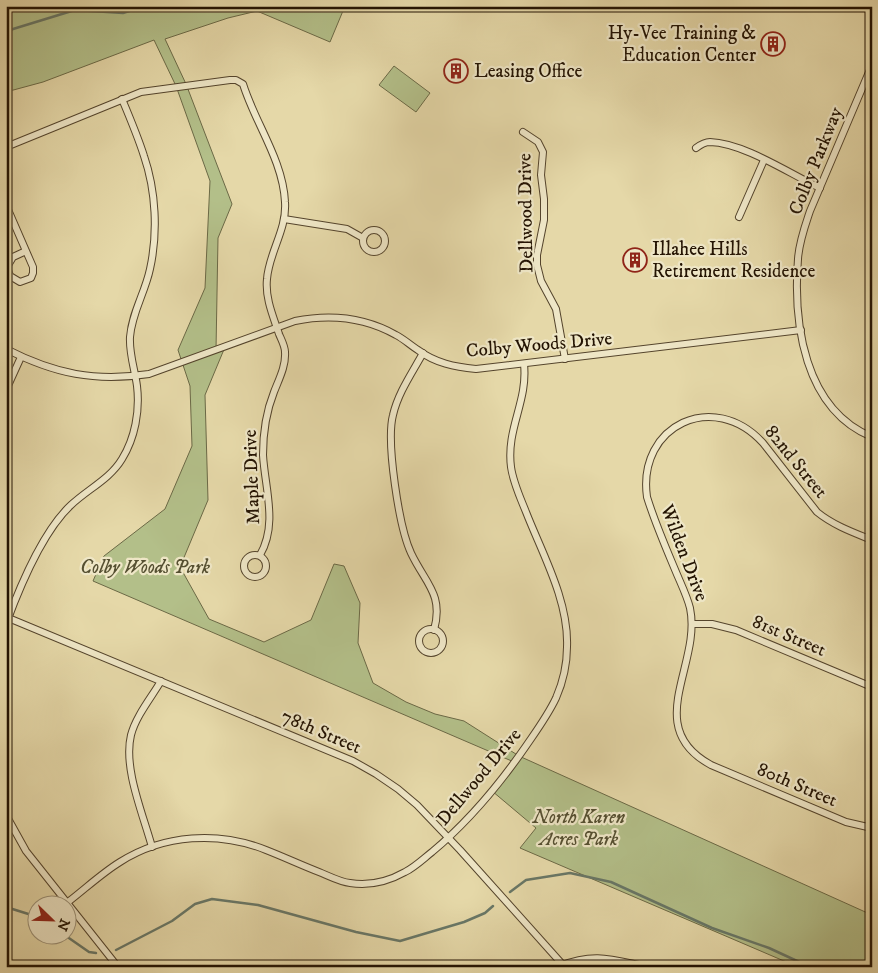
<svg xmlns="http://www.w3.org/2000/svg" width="878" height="973" viewBox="0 0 878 973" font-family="'IM FELL DW Pica',serif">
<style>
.green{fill:#b3bf89;stroke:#6b6946}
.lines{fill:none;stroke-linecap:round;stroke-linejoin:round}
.stream{stroke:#687767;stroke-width:2.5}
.street-casing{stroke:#54442c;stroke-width:8}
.street{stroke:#eee6c6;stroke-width:6}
.labels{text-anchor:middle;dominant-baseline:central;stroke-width:4.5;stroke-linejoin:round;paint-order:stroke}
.poi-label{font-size:19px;fill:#231302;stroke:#eee6c6;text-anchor:start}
.street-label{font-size:19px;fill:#231302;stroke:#eee6c6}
.park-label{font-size:19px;font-style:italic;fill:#554f31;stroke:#eee6c6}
</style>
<rect width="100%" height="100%" fill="#e5d8a8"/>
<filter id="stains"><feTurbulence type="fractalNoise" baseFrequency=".004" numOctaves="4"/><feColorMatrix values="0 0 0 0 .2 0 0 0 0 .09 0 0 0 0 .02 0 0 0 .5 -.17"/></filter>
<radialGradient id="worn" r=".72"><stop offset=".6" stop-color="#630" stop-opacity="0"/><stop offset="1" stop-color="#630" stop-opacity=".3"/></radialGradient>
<g class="green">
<path d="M6 6H345L330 42 257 11 228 18 165 39 186 84 232 204 218 238 216 350 225 347 205 395 208 500 180 567 209 619 264 642 311 620 334 564 344 566 360 603 358 643 373 683 406 702 435 714 464 721 519 756 872 915V967H798L520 848 536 828 492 791 514 762 93 581 104 556 165 509 192 446 190 386 178 350 205 288 210 181 176 86 154 40 43 82 6 92Z"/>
<path d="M394 66 430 93 416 112 379 85Z"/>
</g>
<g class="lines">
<g class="stream">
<path d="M6 34 13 29 75 10 123 13 145 6"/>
<path d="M510 892 526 880 570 873 611 882 712 928 769 948 810 967"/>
<path d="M6 907 38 917"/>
<path d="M66 936 89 952 96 953"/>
<path d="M116 950 172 921 195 904 212 899 258 905 356 932 400 941 464 922 485 913 493 906"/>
</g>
<g class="street-casing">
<g id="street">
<path d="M872 65 810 211C805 226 799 242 798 259 793 323 804 409 872 437"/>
<path d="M523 132 538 142 543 152 541 175 544 199V220L537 255V265L541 281 556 309 565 359"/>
<path d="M6 147 141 92 230 80H236L243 84C255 123 283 160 285 202 287 230 269 252 267 279 265 298 273 316 279 334 281 339 285 346 285 352 286 366 279 379 274 392 266 412 263 433 263 455 265 489 278 524 260 555"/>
<path d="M696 148C700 145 705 142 710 142 744 143 790 174 820 188"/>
<path d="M6 205 33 267V273L31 278 20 282 10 276 7 267 13 257 26 251"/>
<path d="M739 217 764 160"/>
<path d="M284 219 347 229 363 238"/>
<circle cx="374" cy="241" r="11"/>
<path d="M6 349C55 374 95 382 149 374L295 321C330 314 364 317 396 335 404 339 410 345 418 350 435 363 455 367 476 369L801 330"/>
<path d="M423 353C412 373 398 393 393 415 386 442 399 527 411 553 425 583 444 594 434 630"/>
<path d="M6 390 21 357"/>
<path d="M872 540C852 532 833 525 817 512L763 443C714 389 637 425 647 497 655 523 666 548 676 572 681 584 687 596 690 608 702 665 641 727 711 765L846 822 872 828"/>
<circle cx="255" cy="566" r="11"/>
<path d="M6 617 353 761 376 774 398 789 417 805 460 850 563 965"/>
<path d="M6 624C20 586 42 532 71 505 88 489 110 479 122 459 135 438 140 411 137 386 135 370 129 354 130 337 132 312 145 293 150 269 158 233 156 191 144 156 138 137 130 118 122 99"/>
<path d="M692 624H712L736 630 872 687"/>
<circle cx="431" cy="641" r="12"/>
<path d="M6 815 26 851 118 967"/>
<path d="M152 847C143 814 123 768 131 735 136 716 151 698 161 681"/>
<path d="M68 902C85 889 102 873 120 862 164 834 219 831 266 850 284 857 301 865 319 872 329 876 340 882 350 883 369 886 389 881 405 872 415 867 423 859 432 852 468 822 499 785 526 746 537 730 548 715 556 698 563 682 567 664 567 647 569 601 542 553 526 512 520 497 513 482 511 467 506 428 528 402 524 364"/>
<path d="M560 966C595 952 613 960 648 967"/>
</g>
</g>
<use href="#street" class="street"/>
</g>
<defs>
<g id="building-ring" transform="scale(1.25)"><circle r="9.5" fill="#eee6c6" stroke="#8f2418" stroke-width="1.5"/><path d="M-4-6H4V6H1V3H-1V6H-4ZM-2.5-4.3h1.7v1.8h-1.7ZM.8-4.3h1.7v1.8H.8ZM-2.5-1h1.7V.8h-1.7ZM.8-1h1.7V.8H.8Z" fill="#8f2418"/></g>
</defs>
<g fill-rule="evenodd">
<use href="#building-ring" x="773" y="44"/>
<use href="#building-ring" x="456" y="71"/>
<use href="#building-ring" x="635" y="260"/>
</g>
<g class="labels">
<g class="poi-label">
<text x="756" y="33" text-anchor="end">Hy-Vee Training &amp;<tspan x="756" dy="22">Education Center</tspan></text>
<text x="474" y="71">Leasing Office</text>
<text x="652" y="249">Illahee Hills<tspan x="652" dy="22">Retirement Residence</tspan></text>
</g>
<g class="street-label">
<text transform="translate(816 161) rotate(-68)">Colby Parkway</text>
<text transform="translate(526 213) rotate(-91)">Dellwood Drive</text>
<text transform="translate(539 345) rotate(-5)">Colby Woods Drive</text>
<text transform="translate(796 462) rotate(51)">82nd Street</text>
<text transform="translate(252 477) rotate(-92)">Maple Drive</text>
<text transform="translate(684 553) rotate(69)">Wilden Drive</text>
<text transform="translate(789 636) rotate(23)">81st Street</text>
<text transform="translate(321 732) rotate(23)">78th Street</text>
<text transform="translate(479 777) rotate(-50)">Dellwood Drive</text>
<text transform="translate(797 785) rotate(23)">80th Street</text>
</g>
<g class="park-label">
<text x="145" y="567">Colby Woods Park</text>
<text x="579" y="817">North Karen<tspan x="579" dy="22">Acres Park</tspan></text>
</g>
</g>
<rect width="878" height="973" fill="none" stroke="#e5d8a8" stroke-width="25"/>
<rect x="8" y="8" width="863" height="958" fill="none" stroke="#231302" stroke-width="2.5"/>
<rect x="12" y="12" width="853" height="948" fill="none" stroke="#231302"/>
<g transform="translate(52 920) rotate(113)"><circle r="24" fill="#eee6c6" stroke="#9d9278"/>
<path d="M0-4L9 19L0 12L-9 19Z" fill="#8f2418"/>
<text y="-8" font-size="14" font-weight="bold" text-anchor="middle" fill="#231302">N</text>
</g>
<rect width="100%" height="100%" filter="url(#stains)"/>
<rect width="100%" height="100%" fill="url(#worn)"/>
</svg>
